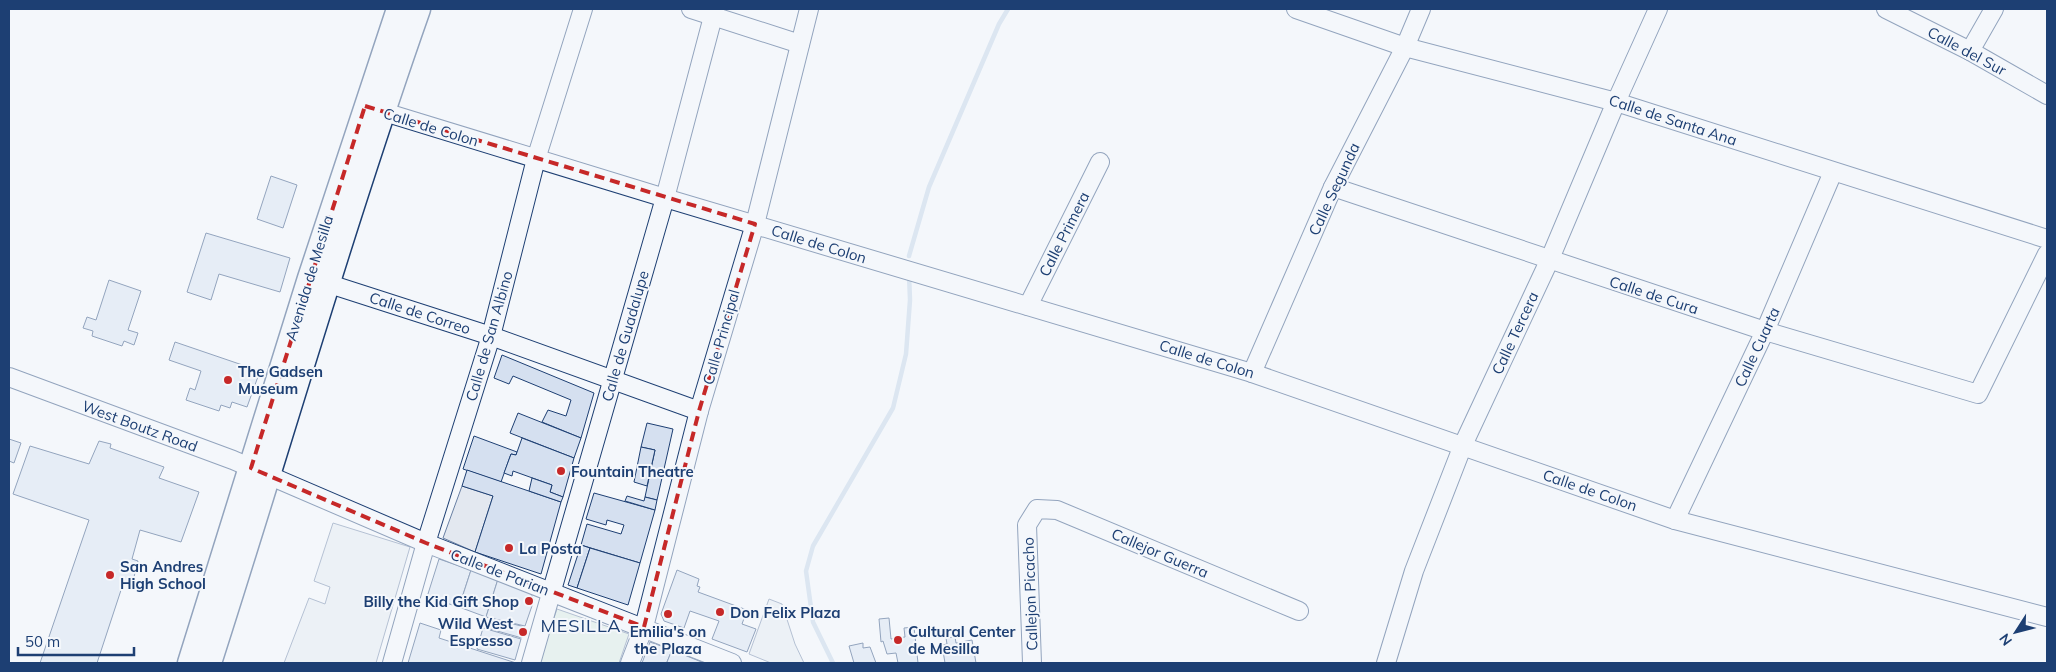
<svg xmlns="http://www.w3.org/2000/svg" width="2056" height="672" viewBox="0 0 2056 672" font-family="Mulish,sans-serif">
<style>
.green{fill:#d7e8df;stroke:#687fa3}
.parking{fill:#e3e8f0;stroke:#687fa3}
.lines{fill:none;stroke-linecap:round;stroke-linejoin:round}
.stream{stroke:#bed0e5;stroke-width:4.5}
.building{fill:#d5e0f0;stroke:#1d3f73}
.minor-casing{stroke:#1d3f73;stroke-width:20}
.major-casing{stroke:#1d3f73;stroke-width:25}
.minor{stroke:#f4f7fb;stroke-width:18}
.major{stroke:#f4f7fb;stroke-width:22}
.marked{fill:none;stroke:#c62828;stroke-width:4;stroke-dasharray:10 6;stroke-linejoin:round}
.poi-dot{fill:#c62828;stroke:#f4f7fb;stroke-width:2}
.labels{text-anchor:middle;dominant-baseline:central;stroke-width:4;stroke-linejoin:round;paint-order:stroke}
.street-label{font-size:15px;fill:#1d3f73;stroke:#f4f7fb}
.poi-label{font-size:15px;font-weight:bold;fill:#1d3f73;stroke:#f4f7fb;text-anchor:start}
.quarter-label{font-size:18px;letter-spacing:1px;fill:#1d3f73;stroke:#f4f7fb}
</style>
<rect width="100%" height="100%" fill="#f4f7fb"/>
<path class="green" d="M557 609 629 634 619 663H539Z"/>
<g class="parking">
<path d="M462 486 493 496 475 552 443 538Z"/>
<path d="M333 523 410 547 376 663H284L309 598 325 604 330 587 314 581Z"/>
<path d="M769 599 782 604 795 644 804 663H771L749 654Z"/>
</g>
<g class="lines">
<g class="stream">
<path d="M909 256 929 187 999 24 1008 9"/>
<path d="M833 663 813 622 806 571 813 546 893 408 906 354 910 300 909 274"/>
</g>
</g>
<g class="building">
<path d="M271 176 297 185 283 228 257 219Z"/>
<path d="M206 233 290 258 280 292 219 274 211 300 187 292Z"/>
<path d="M109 280 141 291 128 330 138 333 134 345 124 341 122 346 92 336 93 331 83 328 87 317 96 320Z"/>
<path d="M175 342 260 371 247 407 232 402 230 408 221 405 219 411 186 400 190 388 195 390 201 371 169 360Z"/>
<path d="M502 355 594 393 581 438 542 422 548 410 566 416 571 400 513 376 509 384 494 378Z"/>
<path d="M518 413 581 438 574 458 510 433Z"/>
<path d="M647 423 673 429 657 500 645 497 655 450 641 447Z"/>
<path d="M474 436 517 452 516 455 511 454 501 482 463 469Z"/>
<path d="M522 438 574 458 563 497 550 492 552 485 513 471 512 476 504 473 511 454 516 455Z"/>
<path d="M9 439 21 443 14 463 9 461Z"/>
<path d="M99 441 111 444 110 448 164 467 159 478 199 492 181 542 140 530 132 559 138 561 132 585 124 581 97 663H40L89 520 13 494 30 446 89 464Z"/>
<path d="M641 447 655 450 647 486 634 482Z"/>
<path d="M467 470 561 502 541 574 475 552 493 496 462 486Z"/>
<path d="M532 478 552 485 550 492 563 497 561 502 529 491Z"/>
<path d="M594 493 655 510 640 563 581 545 587 524 621 534 624 525 607 520 606 525 586 519Z"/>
<path d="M627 496 644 501 645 497 657 500 655 510 625 501Z"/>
<path d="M581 545 590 548 577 588 568 585Z"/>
<path d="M590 548 640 563 628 605 577 588Z"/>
<path d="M439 559 471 570 459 607 427 597Z"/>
<path d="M471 570 498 579 486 617 459 607Z"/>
<path d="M677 570 699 579 697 586 700 587 698 592 747 610 742 624 756 629 747 652 712 639 719 621 690 611 684 628 664 621 661 614Z"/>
<path d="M498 579 530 592 534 600 525 626 486 617Z"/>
<path d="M486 617 525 627 522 638 483 627Z"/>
<path d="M889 618 891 639 905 637 904 628 914 627 918 663H898L896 653 887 654 883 641 881 642 879 619Z"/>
<path d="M420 623 441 630 439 638 516 663H408Z"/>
<path d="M483 628 521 639 515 660 477 649Z"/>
<path d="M955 637 956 643 972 640 976 663H945L942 645 947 644 946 638Z"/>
<path d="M650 642 672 650 667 662 669 663H642Z"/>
<path d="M863 643V648L870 647 876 663H854L849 646Z"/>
<path d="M672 650 704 663H669L667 662Z"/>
</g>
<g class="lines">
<g class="minor-casing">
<g id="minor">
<path d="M691 9 800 44"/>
<path d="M1296 9 1405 47 1616 102 2047 239"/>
<path d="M1886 9 1970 51 2047 95"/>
<path d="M1970 51 1994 9"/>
<path d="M371 108 665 198 1252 373 1675 520 2047 617"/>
<path d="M1333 187 1765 331 1978 394 2047 254"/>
<path d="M317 280 491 336 699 411"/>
<path d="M1028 306 1100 162"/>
<path d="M1252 373 1333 187 1405 47 1421 9"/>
<path d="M9 377 233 460 426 543 732 663"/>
<path d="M1675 520 1765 331 1833 172"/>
<path d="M392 663 426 543 491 336 536 159 583 9"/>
<path d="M531 663 665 198 715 9"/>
<path d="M630 663 644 627 699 411 755 224 809 9"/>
<path d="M1032 663 1027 525 1037 509 1057 510 1299 611"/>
<path d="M1386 663 1414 571 1463 445 1549 261 1616 102 1658 9"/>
</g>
</g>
<g class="major-casing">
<g id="major">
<path d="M189 663 309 278 398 9"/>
<path d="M210 663C280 445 343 225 419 9"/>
</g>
</g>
<use href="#minor" class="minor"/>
<use href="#major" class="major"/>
</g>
<path d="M0 0H2056V672H0ZM365 106 755 224 699 411 644 627 426 543 251 468Z" fill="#f4f7fb" fill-opacity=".55" fill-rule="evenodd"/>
<path class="marked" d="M365 106 755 224 699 411 644 627 426 543 251 468Z"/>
<g class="poi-dot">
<circle cx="228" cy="380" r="5"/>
<circle cx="561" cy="471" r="5"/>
<circle cx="509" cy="548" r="5"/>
<circle cx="110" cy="575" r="5"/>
<circle cx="529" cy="601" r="5"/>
<circle cx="720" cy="612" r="5"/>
<circle cx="668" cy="614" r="5"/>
<circle cx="523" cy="632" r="5"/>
<circle cx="898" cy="640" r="5"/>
</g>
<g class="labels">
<g class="street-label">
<text transform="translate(1967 51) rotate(28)">Calle del Sur</text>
<text transform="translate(1673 120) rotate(18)">Calle de Santa Ana</text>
<text transform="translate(431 127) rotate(17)">Calle de Colon</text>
<text transform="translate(1334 189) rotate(-65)">Calle Segunda</text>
<text transform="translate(1064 234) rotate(-63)">Calle Primera</text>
<text transform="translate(819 244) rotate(17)">Calle de Colon</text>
<text transform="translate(309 278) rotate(-73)">Avenida de Mesilla</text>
<text transform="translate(1654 295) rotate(18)">Calle de Cura</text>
<text transform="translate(420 313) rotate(18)">Calle de Correo</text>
<text transform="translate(1515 333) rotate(-65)">Calle Tercera</text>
<text transform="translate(489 336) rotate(-74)">Calle de San Albino</text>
<text transform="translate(625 336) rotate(-74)">Calle de Guadalupe</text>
<text transform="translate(721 337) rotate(-74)">Calle Principal</text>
<text transform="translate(1757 347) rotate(-65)">Calle Cuarta</text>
<text transform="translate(1207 359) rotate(17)">Calle de Colon</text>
<text transform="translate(140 426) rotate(20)">West Boutz Road</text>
<text transform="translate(1590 490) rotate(19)">Calle de Colon</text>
<text transform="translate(1160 553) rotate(23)">Callejor Guerra</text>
<text transform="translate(500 572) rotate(21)">Calle de Parian</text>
<text transform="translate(1030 594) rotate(-92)">Callejon Picacho</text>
</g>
<g class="poi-label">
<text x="238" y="371">The Gadsen<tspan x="238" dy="17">Museum</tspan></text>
<text x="571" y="471">Fountain Theatre</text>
<text x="519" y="548">La Posta</text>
<text x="120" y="566">San Andres<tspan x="120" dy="17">High School</tspan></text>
<text x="519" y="601" text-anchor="end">Billy the Kid Gift Shop</text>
<text x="730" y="612">Don Felix Plaza</text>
<text x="513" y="623" text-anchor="end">Wild West<tspan x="513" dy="17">Espresso</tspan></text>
<text x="668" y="631" text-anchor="middle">Emilia's on<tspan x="668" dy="17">the Plaza</tspan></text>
<text x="908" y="631">Cultural Center<tspan x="908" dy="17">de Mesilla</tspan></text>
</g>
<g class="quarter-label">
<text x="581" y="625">MESILLA</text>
</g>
</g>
<rect width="2056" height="672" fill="none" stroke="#1d3f73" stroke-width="20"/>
<g transform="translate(2016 632) rotate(234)" stroke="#f4f7fb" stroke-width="4" paint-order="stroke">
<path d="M0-4L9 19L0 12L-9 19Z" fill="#1d3f73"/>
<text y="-8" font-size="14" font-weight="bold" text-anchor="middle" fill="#1d3f73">N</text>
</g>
<path d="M18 647v8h116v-8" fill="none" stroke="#1d3f73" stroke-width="2.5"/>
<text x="25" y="647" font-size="15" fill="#1d3f73" stroke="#f4f7fb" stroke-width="4" paint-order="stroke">50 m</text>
</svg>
